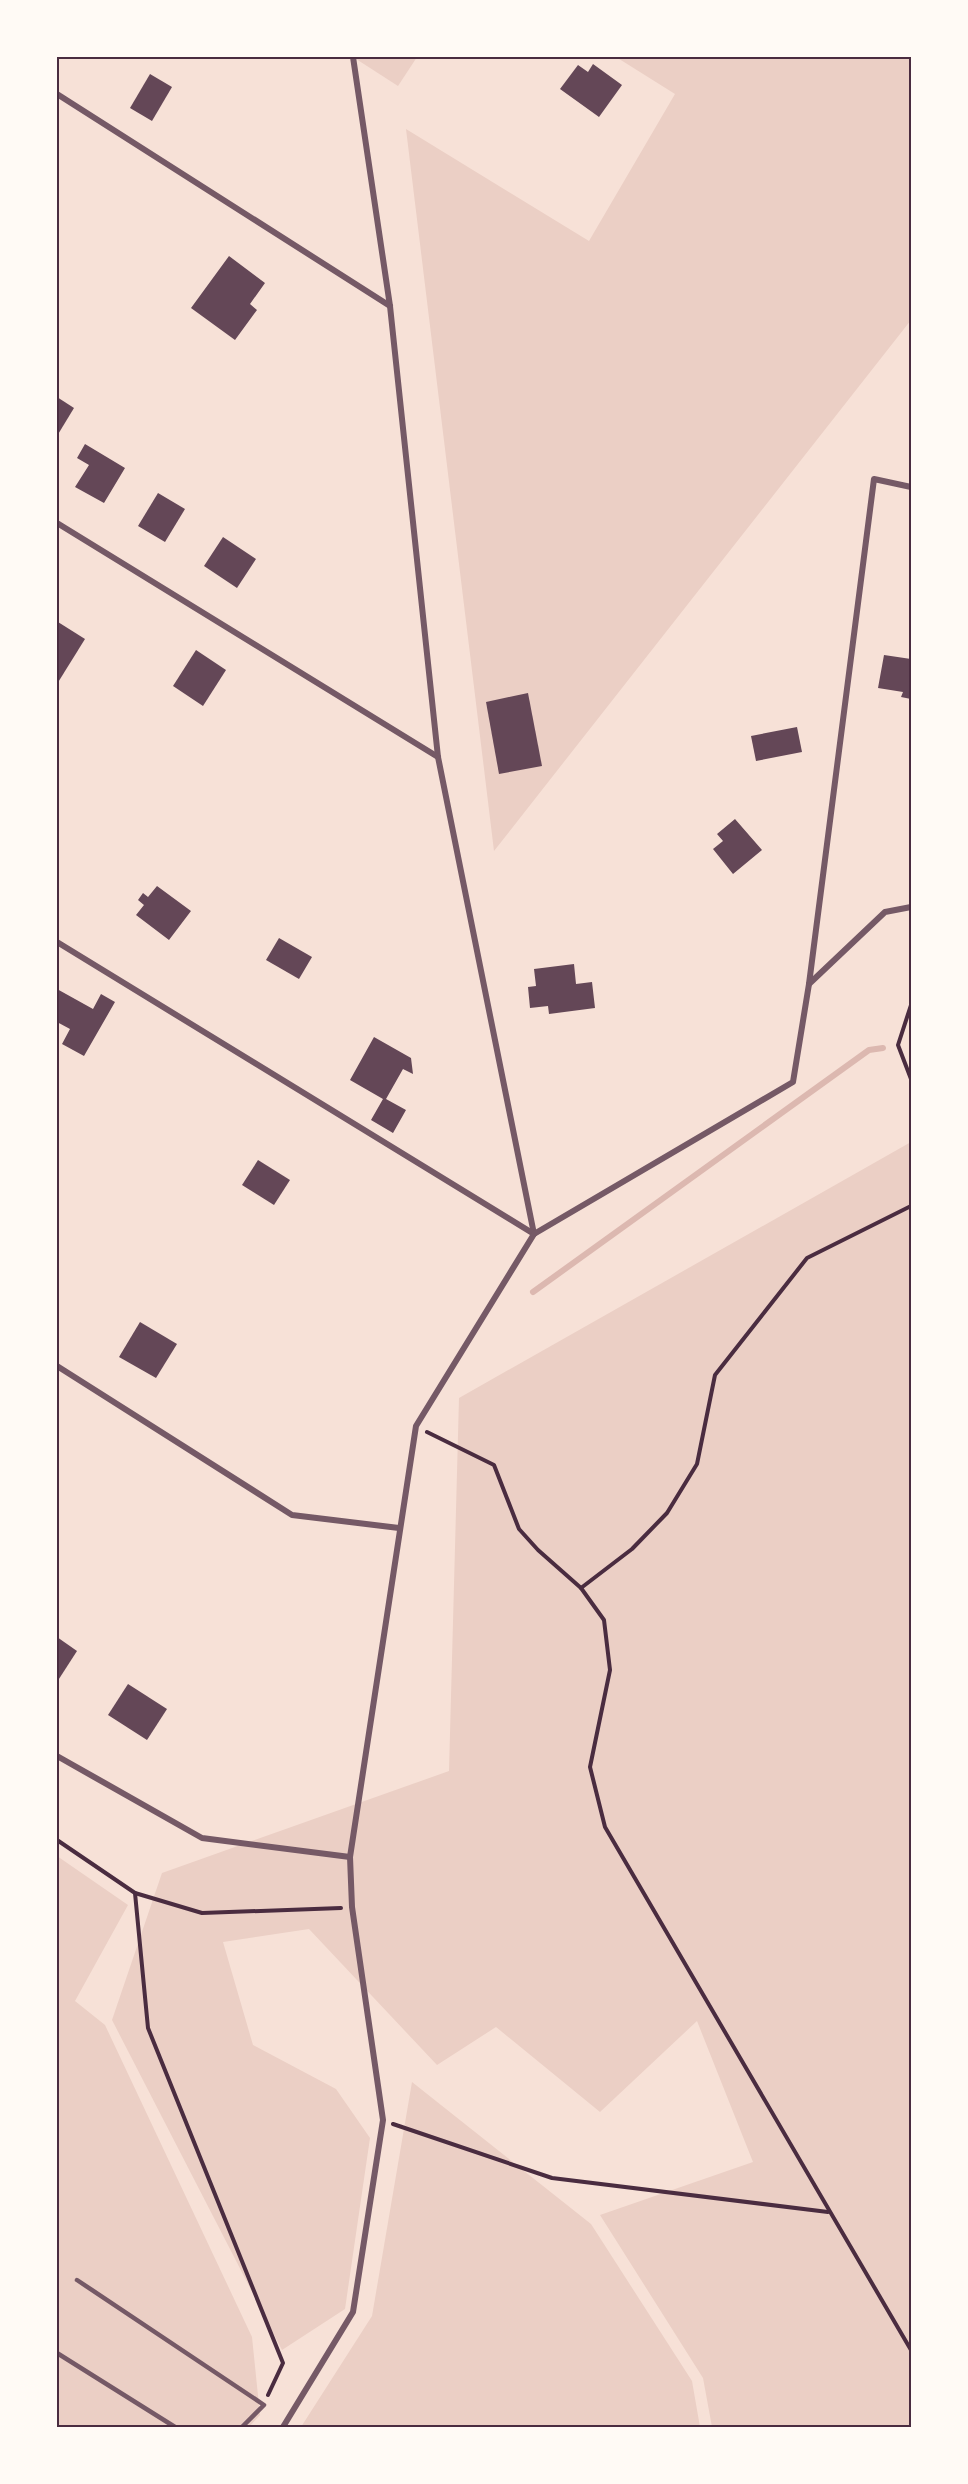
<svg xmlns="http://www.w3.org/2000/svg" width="968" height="2484" viewBox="0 0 968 2484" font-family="Raleway,sans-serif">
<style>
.green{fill:#ebcfc5}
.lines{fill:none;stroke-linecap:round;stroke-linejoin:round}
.stream{stroke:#dcb8b0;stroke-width:6}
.building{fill:#644757}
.path{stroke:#4a2c40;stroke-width:4}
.service{stroke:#755966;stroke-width:4.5}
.minor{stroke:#755966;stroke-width:6}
.neatline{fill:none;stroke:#4a2c40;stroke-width:2}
</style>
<rect width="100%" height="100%" fill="#f7e1d7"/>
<g class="green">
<path d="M353 57H417L398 86Z"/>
<path d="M616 57H911V320L494 851 406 129 589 241 675 94Z"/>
<path d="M911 1142V2427H712L703 2378 600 2215 753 2162 697 2021 600 2112 496 2027 437 2065 309 1929 223 1942 253 2045 336 2089 370 2138 345 2309 282 2350 112 2020 162 1873 449 1771 459 1398Z"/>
<path d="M57 1856 128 1905 75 2001 105 2025 252 2337 260 2415 249 2427H57Z"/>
<path d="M412 2082 591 2224 692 2381 700 2427H301L372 2316Z"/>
</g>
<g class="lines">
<path class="stream" d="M533 1292 869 1050 883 1048"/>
</g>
<g class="building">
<path d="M593 64 622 85 599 117 560 89 578 65 588 72Z"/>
<path d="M150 74 172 87 152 121 130 108Z"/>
<path d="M229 256 265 283 250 304 257 310 235 340 191 308Z"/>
<path d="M57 397 74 408 57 436Z"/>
<path d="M85 444 125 468 104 503 75 487 89 465 77 458Z"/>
<path d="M158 493 185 509 165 542 138 526Z"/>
<path d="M223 537 256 559 237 588 204 566Z"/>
<path d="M58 622 85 639 57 684V625Z"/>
<path d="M196 650 226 670 203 706 173 686Z"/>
<path d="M884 655 911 659V699L901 697 903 692 878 688Z"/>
<path d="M528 693 542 766 499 774 486 702Z"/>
<path d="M797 727 802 752 756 761 751 736Z"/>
<path d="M735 819 762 850 733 874 713 849 723 841 717 834Z"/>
<path d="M157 886 191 911 169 940 136 915 144 905 138 900 143 893 148 897Z"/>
<path d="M279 938 312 957 299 979 266 960Z"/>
<path d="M574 964 576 984 592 982 595 1008 549 1014 548 1006 530 1008 528 987 536 986 534 969Z"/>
<path d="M57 989 93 1009 101 994 115 1002 84 1056 62 1044 70 1029 57 1022Z"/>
<path d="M374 1037 411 1058 413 1074 403 1069 386 1099 406 1110 393 1133 371 1120 383 1099 350 1080Z"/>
<path d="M258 1160 290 1180 274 1205 242 1185Z"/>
<path d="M140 1322 177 1344 156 1378 119 1357Z"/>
<path d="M57 1637 77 1651 57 1682Z"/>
<path d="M128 1684 167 1709 147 1740 108 1715Z"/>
</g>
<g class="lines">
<g class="path">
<path d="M911 1005 898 1045 911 1079"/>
<path d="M427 1432 494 1465 519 1529 538 1550 581 1588 604 1620 610 1670 590 1767 605 1827 911 2350"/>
<path d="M581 1588 632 1549 667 1513 697 1464 715 1375 807 1258 911 1206"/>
<path d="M57 1840 135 1893 148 2028 283 2363 268 2395"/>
<path d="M135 1893 202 1913 341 1908"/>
<path d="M393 2124 552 2178 828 2212"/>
</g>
<g class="service">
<path d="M77 2280 264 2405 242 2427"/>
<path d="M57 2353 175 2427"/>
</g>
<g class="minor">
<path d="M353 57 390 306 438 757 534 1234"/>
<path d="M57 94 390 306"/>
<path d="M57 523 438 757"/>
<path d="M57 942 534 1234"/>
<path d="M809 984 874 479 911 487"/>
<path d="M57 1366 292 1515 399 1528"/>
<path d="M57 1756 202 1838 350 1857"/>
<path d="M283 2427 353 2312 383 2120 352 1907 350 1857 416 1426 534 1234 793 1082 809 984 885 912 911 907"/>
</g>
</g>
<rect width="968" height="2484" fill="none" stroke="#fffaf5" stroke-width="117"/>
<rect x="58" y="58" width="852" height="2368" class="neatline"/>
</svg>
